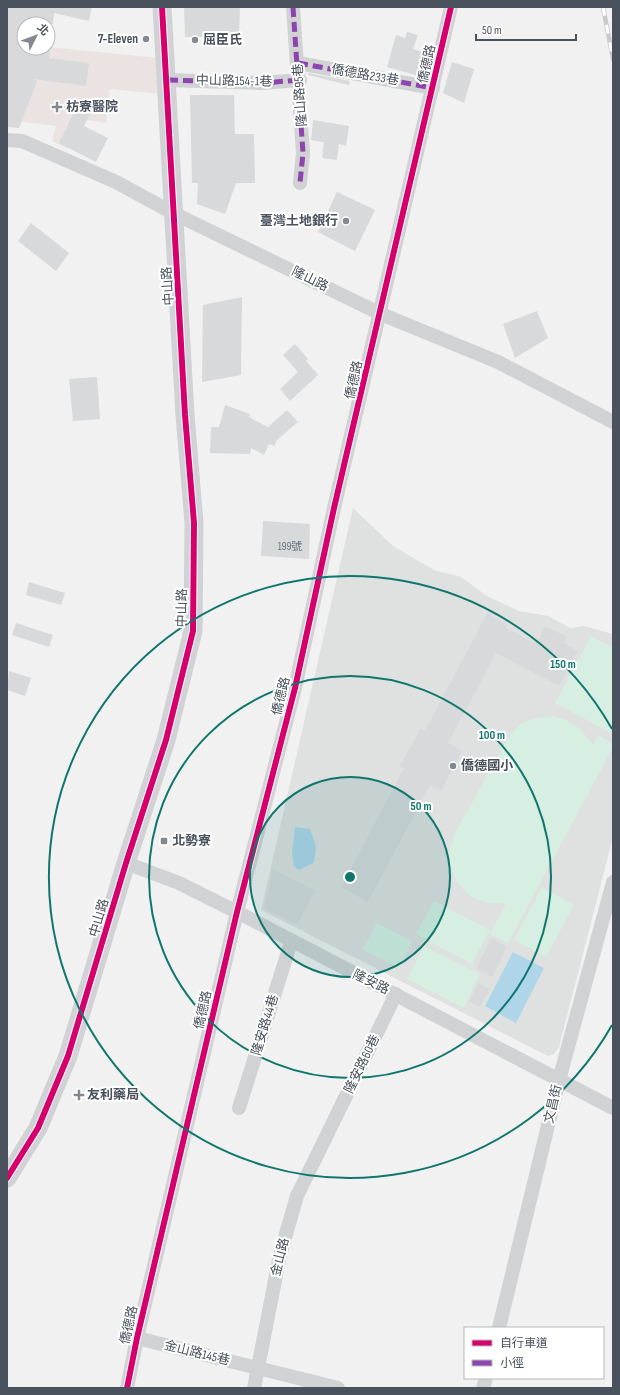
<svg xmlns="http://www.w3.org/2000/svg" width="620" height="1395" viewBox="0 0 620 1395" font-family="'Sofia Sans Condensed','Noto Sans TC',sans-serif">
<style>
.education{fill:#dfe0e0}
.medical{fill:#ebe3e1}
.green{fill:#d7eee3}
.water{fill:#afd5e9}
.building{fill:#d8d9db}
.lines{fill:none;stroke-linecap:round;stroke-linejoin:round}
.street{stroke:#d0d2d4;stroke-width:14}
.secondary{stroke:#d0d2d5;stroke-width:19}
.rail-casing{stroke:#c9cacc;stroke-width:4.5}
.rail{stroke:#fff;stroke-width:3;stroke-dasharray:9;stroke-linecap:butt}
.quiet{stroke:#8e44ad;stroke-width:5;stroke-dasharray:10 5;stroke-linecap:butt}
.cycleway-casing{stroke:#fff;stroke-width:8}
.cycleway{stroke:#d6006c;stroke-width:6}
.ring{fill:none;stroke:#0f766e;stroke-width:2}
.poi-dot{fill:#848990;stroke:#fff;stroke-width:1.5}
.labels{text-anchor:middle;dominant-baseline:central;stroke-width:4;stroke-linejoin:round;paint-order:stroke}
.number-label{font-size:11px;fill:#6e747d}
.poi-label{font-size:13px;font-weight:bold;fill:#49515c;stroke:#fff;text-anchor:start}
.street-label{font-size:13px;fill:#49515c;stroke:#fff}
.centre{fill:#0f766e;stroke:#fff;stroke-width:2}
.ring-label{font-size:12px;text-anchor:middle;font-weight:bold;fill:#0f766e;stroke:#fff;stroke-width:4;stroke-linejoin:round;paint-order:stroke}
</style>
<rect width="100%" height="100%" fill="#f1f1f1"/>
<path class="education" d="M353 508 393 546 434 570 461 577 487 596 519 611 548 616 570 628 584 626 613 634V837L559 1047 554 1054 548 1056 261 910Z"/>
<path class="medical" d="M48 47 168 59 170 95 110 89 106 123 80 119 68 149 52 141 56 126 7 120 24 48Z"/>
<g class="green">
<path d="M591 636 613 648V734L555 703Z"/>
<path d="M552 716C574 721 580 728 593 745L598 735 613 745V747L508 943 490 934 506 903C489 904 474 902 462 888 455 879 448 867 449 855 451 835 465 816 474 799 486 778 498 756 510 735 522 721 534 717 552 716Z"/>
<path d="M542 887 574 905 546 957 514 940Z"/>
<path d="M434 901 490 930 472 964 416 934Z"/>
<path d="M377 923 412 941 399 968 363 950Z"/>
<path d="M424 946 480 974 464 1008 407 979Z"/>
</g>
<g class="water">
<path d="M295 827 310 829 316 846 314 863 299 870 294 866 292 853Z"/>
<path d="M513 952 544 968 516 1023 485 1006Z"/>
</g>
<g class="building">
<path d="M7 7H92L89 21 54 13 53 24H24V48H50L49 58 89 63 86 86 34 79 37 81 19 128 7 127Z"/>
<path d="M184 7 240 8 239 36 185 37Z"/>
<path d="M407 32 418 35 413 49 423 52 416 75 387 67 396 35 405 38Z"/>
<path d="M452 62 474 69 464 103 443 93Z"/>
<path d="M308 73 350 81 349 85 308 75Z"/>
<path d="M190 95H234L235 134H254L255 183H236L225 214 197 204 198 183H192Z"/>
<path d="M79 102 92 109 84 126 108 138 96 162 59 143Z"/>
<path d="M313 120 349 126 346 146 339 144 337 160 322 158 324 142 311 140Z"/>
<path d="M337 192 375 210 355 251 318 232Z"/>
<path d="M31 223 69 253 56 271 18 241Z"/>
<path d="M242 297 241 375 202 382 203 305Z"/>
<path d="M537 311 548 338 515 358 503 324Z"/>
<path d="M295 344 308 359 306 361 318 375 290 401 280 389 298 372 283 355Z"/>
<path d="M97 377 100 419 73 421 69 379Z"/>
<path d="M225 405 250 414 249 417 268 427 287 410 298 422 277 440 274 446 269 444 264 455 251 448 250 454 210 453 211 427H219Z"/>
<path d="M263 521 310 524 309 559 261 556Z"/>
<path d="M29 582 65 593 61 605 26 595Z"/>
<path d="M487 613 508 625 506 628 536 644 545 626 567 637 564 643 578 651 559 686 496 653 448 743 462 751 441 791 430 785 368 902 341 887 404 768 400 766 420 729 425 731Z"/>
<path d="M16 623 53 635 49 647 12 635Z"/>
<path d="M9 671 31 678 25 696 7 690Z"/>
<path d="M273 869 315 891 297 925 264 908Z"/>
<path d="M491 938 507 947 492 977 476 968Z"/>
<path d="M478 983 490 989 480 1007 469 1001Z"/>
</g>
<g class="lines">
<g class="street">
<path d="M293 7 303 153 300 183"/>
<path d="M298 63 433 88"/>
<path d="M168 80 262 83 300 80"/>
<path d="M7 140 22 141 116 182 173 213 381 314 498 362 613 422"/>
<path d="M126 863 179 883 237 912 613 1108"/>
<path d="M239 1108 291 942"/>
<path d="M499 1328 559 1080 613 882"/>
<path d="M137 1338 338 1388"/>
<path d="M127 1388 137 1338 237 912 295 688 334 508 451 7"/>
<path d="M254 1388 280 1255 297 1196 396 994"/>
<path d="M483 1388 486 1378"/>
</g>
<path class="secondary" d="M7 1178 38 1128 68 1056 126 863 166 740 193 631 194 523 185 415 162 7"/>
<g class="rail-casing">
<path id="rail" d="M603 7 613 59"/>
</g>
<use href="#rail" class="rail"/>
<g class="quiet">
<path d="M293 7 303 153 300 183"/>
<path d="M298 63 433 88"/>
<path d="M168 80 262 83 300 80"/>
</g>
<g class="cycleway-casing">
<g id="cycleway">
<path d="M7 1178 38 1128 68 1056 126 863 166 740 193 631 194 523 185 415 162 7"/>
<path d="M127 1388 137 1338 237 912 295 688 334 508 451 7"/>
</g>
</g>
<use href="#cycleway" class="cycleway"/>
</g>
<circle cx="350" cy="877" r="100" fill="#0f766e" fill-opacity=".12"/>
<g class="ring">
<circle cx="350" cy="877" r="100"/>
<circle cx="350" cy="877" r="201"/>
<path d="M612 1025A301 301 0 1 1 612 729"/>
</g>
<g class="poi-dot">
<circle cx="146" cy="39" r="4"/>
<circle cx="195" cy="40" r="4"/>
<path d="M55 101h4v4h4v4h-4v4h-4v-4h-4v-4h4z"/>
<circle cx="346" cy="221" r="4"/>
<circle cx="453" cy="766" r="4"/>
<rect x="160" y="837" width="8" height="8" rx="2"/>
<path d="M77 1089h4v4h4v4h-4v4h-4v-4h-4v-4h4z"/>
</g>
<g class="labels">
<g class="number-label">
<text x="290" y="546">199號</text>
</g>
<g class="poi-label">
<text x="138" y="39" text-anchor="end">7-Eleven</text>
<text x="203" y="40">屈臣氏</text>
<text x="66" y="107">枋寮醫院</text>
<text x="338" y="221" text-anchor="end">臺灣土地銀行</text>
<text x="461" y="766">僑德國小</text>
<text x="172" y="841">北勢寮</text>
<text x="87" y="1095">友利藥局</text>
</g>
<g class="street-label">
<text transform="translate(427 64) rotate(-77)">僑德路</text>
<text transform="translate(365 75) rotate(10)">僑德路233巷</text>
<text transform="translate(234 81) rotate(1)">中山路154-1巷</text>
<text transform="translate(300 95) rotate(-94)">隆山路95巷</text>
<text transform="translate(310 279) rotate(26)">隆山路</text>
<text transform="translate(168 286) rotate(-94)">中山路</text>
<text transform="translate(354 380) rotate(-77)">僑德路</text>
<text transform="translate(182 608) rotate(-89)">中山路</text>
<text transform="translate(281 696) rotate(-76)">僑德路</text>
<text transform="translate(99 918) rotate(-74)">中山路</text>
<text transform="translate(371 982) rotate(26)">隆安路</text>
<text transform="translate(203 1010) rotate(-77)">僑德路</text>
<text transform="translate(265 1025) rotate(-73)">隆安路44巷</text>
<text transform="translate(362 1064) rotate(-64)">隆安路60巷</text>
<text transform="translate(553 1104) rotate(-77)">文昌街</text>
<text transform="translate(280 1257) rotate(-76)">金山路</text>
<text transform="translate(129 1325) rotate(-77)">僑德路</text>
<text transform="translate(197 1353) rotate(14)">金山路145巷</text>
</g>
</g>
<circle cx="350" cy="877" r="6" class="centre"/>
<g class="ring-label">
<text x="563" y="668">150 m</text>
<text x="492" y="739">100 m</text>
<text x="421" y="810">50 m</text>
</g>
<rect width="620" height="1395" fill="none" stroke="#49515c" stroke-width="16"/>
<rect x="464" y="1327" width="140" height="52" fill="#ffffff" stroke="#b6b9be"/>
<rect x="472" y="1340" width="20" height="6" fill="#d6006c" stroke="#b6b9be"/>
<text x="500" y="1347" font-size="12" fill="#49515c">自行車道</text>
<rect x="472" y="1360" width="20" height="6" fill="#8e44ad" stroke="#b6b9be"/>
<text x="500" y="1367" font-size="12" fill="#49515c">小徑</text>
<g transform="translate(36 36) rotate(48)"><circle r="19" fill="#ffffff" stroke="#b6b9be"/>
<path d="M0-3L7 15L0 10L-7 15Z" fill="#848990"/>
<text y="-6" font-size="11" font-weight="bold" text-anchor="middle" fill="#49515c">北</text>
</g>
<path d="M476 34v6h100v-6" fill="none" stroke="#49515c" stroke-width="2"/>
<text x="482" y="34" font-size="12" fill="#49515c" stroke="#ffffff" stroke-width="3" paint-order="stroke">50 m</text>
</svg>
